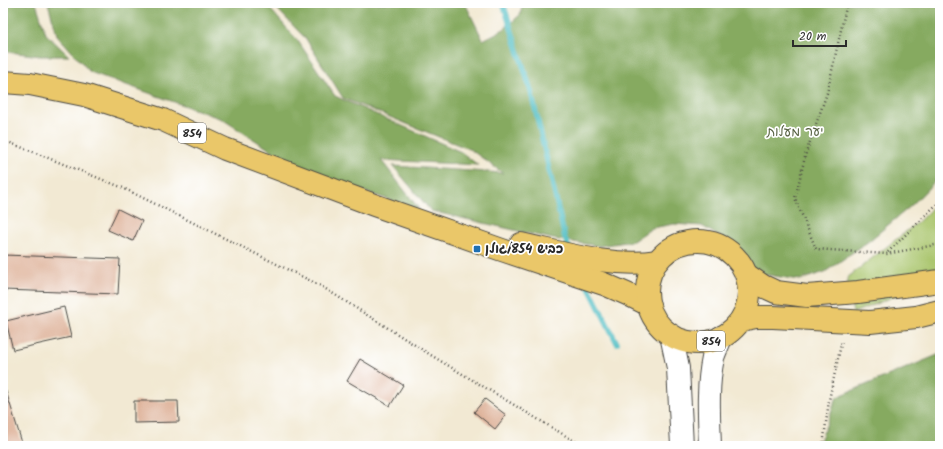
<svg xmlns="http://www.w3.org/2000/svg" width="943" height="449" viewBox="0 0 943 449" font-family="Kalam,'Playpen Sans Hebrew',sans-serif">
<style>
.green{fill:#a9c56c;stroke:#6a784c}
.forest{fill:#86aa60;stroke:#586a46}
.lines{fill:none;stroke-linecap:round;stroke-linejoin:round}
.stream{stroke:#4fbdc3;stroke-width:5.5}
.building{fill:#deb29a}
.tertiary-casing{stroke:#494844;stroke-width:24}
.primary-casing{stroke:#494844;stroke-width:24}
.path{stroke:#494844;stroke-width:2.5;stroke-dasharray:1 3;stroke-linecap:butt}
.tertiary{stroke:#fff;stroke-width:22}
.primary{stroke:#eac769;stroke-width:22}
.poi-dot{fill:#1f6fb2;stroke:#fff;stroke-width:1.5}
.labels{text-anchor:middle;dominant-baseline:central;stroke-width:3.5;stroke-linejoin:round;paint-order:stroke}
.shield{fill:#fff;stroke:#6b6b6b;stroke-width:1}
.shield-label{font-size:12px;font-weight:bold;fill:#2b2b2b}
.park-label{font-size:13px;fill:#576142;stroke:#fff}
.poi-label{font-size:13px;font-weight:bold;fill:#2b2b2b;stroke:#fff;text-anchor:start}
</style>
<rect width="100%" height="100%" fill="#fff"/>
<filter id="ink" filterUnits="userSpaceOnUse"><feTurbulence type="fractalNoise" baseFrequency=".025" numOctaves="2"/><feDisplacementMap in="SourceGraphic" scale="8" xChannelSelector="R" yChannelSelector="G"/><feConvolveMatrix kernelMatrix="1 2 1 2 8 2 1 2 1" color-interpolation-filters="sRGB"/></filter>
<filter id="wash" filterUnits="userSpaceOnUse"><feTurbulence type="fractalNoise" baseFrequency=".012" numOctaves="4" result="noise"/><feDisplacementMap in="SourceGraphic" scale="16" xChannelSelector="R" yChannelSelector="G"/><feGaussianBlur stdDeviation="0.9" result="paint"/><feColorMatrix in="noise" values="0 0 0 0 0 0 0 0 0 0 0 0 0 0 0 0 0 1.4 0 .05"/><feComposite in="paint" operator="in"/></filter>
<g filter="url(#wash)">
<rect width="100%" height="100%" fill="#f2e9d3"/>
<path class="green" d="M940 200V278L853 313 847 278 918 222Z"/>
<g class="forest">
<path d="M3 3H36L46 34 69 56H40L3 51Z"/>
<path d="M48 3H265L298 41 335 96 461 152 478 165 381 160 419 209 308 174 222 119 90 72 57 35Z"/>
<path d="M274 3H465L483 40 504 29 520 15 523 3H940V176L912 205 869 241 825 272 800 280 749 272 727 241 702 226 674 224 652 228 633 241 599 246 553 239 431 211 393 166 503 173 471 150 343 98 306 39 279 11Z"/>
<path d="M940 354V446H818L837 397Z"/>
</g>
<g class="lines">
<g class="stream">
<path d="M503 3 531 91 565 239 570 250"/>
<path d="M587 284 617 343"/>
</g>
</g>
<g id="blocks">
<g class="building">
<path d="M118 209 142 221 133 241 108 230Z"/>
<path d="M3 255 120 259 118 294 3 290Z"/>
<path d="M64 307 71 337 13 350 6 321Z"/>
<path d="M360 359 403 385 390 406 347 381Z"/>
<path d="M6 391 23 446H3V392Z"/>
<path d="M485 399 506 415 495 429 474 412Z"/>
<path d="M134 401H178L179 422 134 423Z"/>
</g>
</g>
</g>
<g filter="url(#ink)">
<use href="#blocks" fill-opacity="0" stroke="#494844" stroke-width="1"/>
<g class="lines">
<g class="tertiary-casing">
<g id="tertiary">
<path d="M671 335 678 368 682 446"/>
<path d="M710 446C709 417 707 386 713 358 715 351 719 344 721 337"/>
</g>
</g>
<g class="primary-casing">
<g id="primary">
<path d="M3 82 30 84 84 95 163 120 225 149 374 205 502 250 604 284 627 294 649 305"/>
<circle cx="698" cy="292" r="51"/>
<path d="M521 244C564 253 613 268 657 261"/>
<path d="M747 275 763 286 776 292 807 296 858 292 940 281"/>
<path d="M741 320 756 317H773L870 322 916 317 940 311"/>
</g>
</g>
<g class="path">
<path d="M847 3 827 93 806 153 795 198 816 249 886 254"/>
<path d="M3 140 121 187 321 286 434 357 576 442 579 446"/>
<path d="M940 201 886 254 940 244"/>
<path d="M823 446 829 400 842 340"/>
</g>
<use href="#tertiary" class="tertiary"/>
<use href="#primary" class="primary"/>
</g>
</g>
<rect class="poi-dot" x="473" y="245" width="8" height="8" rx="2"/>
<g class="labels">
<g class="shield">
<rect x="178" y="123" width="28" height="20" rx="3"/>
<rect x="697" y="331" width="28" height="20" rx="3"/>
</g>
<g class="shield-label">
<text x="192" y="133">854</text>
<text x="711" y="341">854</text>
</g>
<g class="park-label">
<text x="795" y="132">יער מעלות</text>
</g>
<g class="poi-label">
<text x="485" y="249">כביש 854/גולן</text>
</g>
</g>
<rect width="943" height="449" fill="none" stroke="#fff" stroke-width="16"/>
<path d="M793 40v6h53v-6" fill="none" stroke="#2b2b2b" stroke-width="2"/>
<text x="799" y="40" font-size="12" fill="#2b2b2b" stroke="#ffffff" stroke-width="3" paint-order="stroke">20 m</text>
</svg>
